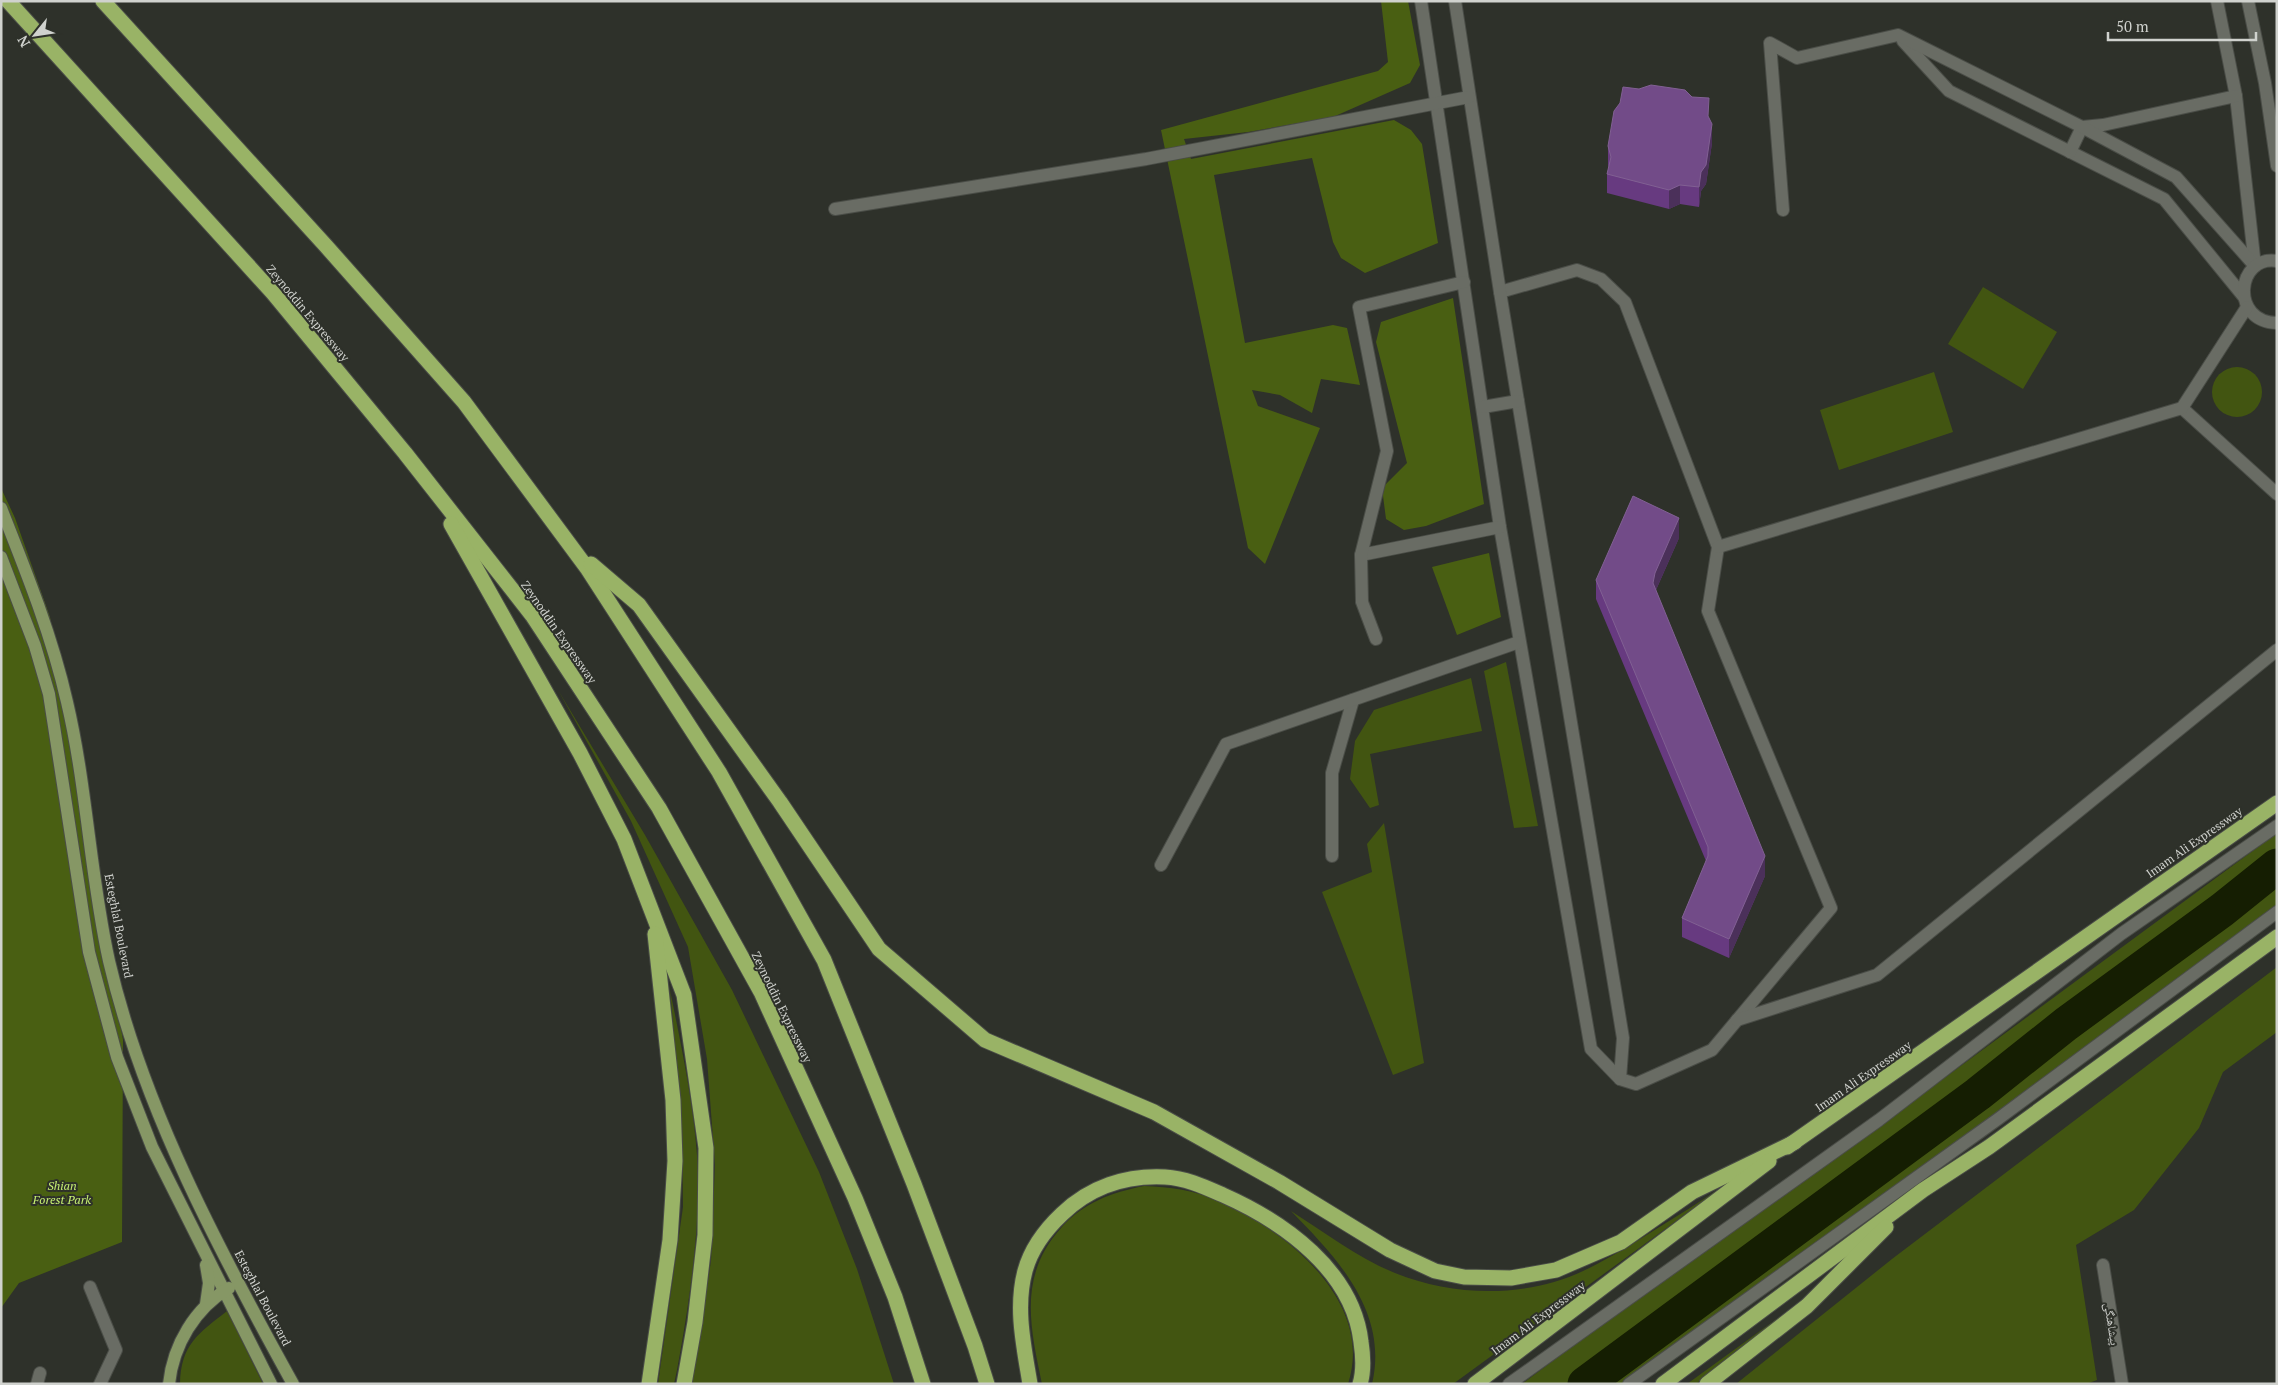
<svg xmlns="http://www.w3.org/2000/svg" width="2278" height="1385" viewBox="0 0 2278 1385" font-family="'PT Serif','Noto Naskh Arabic',serif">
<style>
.green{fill:#425511}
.forest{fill:#495f12}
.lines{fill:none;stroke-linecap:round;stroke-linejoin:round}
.river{stroke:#151e02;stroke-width:35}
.minor-casing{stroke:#4a4d47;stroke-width:14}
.major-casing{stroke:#4a4d47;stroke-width:14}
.highway-casing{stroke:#4a4d47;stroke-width:17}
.minor{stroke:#696c64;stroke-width:12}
.major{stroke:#869765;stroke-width:12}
.highway{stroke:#99b366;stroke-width:15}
.wall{fill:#673a80}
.shaded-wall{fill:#4b305a}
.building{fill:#724b88;stroke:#816093}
.labels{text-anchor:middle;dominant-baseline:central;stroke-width:4;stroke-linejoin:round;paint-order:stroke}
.street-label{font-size:12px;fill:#d0d2ce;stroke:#2e312a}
.park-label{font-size:12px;font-style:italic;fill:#c6ef72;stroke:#2e312a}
</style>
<rect width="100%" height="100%" fill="#2e312a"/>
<g class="green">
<path d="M1983 287 2057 332 2023 389 1948 344Z"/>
<circle cx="2237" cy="392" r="25"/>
<path d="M1934 372 1953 432 1839 470 1820 410Z"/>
<path d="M1506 662 1538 826 1514 828 1484 671Z"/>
<path d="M1471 678 1482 731 1370 754 1379 805 1370 808 1350 779 1355 741 1374 710Z"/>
<path d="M558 690 645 835 732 990 819 1172 857 1269 894 1384H692L711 1261 715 1165 707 1059 688 947 631 821Z"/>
<path d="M1384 823 1424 1063 1393 1075 1322 892 1372 872 1367 844Z"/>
<path d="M2277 833V906L2009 1105 1749 1290 1623 1384H1522L1606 1321 1867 1135Z"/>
<path d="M2277 967V1032L2223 1072 2199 1128 2134 1210 2076 1245 2097 1380 2086 1384H1736L1892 1259Z"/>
<path d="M670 990C681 1045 693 1100 697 1155 702 1221 689 1305 677 1370L674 1384H658L683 1207 682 1123Z"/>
<path d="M1731 1181 1453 1384H1372C1389 1312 1337 1258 1291 1211 1324 1232 1358 1258 1395 1273 1445 1293 1502 1297 1554 1282 1586 1273 1617 1253 1645 1236 1674 1218 1703 1200 1731 1181Z"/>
<path d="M1144 1186C1169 1187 1195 1190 1219 1201 1285 1230 1375 1301 1348 1384H1042C1030 1326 1018 1276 1061 1228 1084 1202 1111 1193 1144 1186Z"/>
<path d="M227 1311 263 1384H180C181 1344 198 1334 227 1311Z"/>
<path d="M1785 1313 1696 1384H1687Z"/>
</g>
<g class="forest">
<path d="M1381 1H1408L1420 65 1410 83 1333 117 1248 132 1184 139 1191 159 1394 120 1411 130 1422 144 1438 243 1365 273 1341 258 1333 242 1312 158 1214 175 1245 343 1333 325 1347 328 1360 385 1321 379 1312 413 1280 395 1252 390 1258 406 1320 428 1265 564 1248 548 1161 130 1378 71 1388 62Z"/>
<path d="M1453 298 1484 504 1426 526 1404 530 1386 519 1382 488 1407 463 1376 342 1381 322Z"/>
<path d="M1 488 15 518 50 617 123 1040 122 1242 19 1283 1 1308Z"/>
<path d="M1489 553 1501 617 1457 635 1432 567Z"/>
</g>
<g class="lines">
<path class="river" d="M1585 1384 1978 1094 2066 1024 2222 910 2277 866"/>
<g class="minor-casing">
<g id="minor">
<path d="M1421 1 1500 527 1591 1049 1620 1079 1636 1084 1712 1050 1831 908 1708 611 1718 547 1625 302 1601 279 1577 270 1500 292"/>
<path d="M1455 1 1500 292 1623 1038 1620 1079"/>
<path d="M2217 1 2236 96 2255 266"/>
<path d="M2248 1 2265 83 2277 166"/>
<path d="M1903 41 1949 91 2164 199 2244 297"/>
<path d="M2070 152 2082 127 2103 125 2236 96"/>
<path d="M835 209 1146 159 1469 97"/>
<path d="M1783 210 1770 43 1797 58 1898 35 2082 127 2176 177 2255 266"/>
<path d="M2277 261C2236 255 2230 322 2277 323"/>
<path d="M1483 407 1518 401"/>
<path d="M2182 408 2277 494"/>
<path d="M1718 547 2182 408 2247 307"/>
<path d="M1361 555 1500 527"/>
<path d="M1376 639 1362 602 1361 555 1387 451 1359 307 1464 282"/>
<path d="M1332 856V773L1353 700"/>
<path d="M1161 865 1226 744 1519 642"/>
<path d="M1737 1020 1877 975 2277 650"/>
<path d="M2103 1265 2122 1384"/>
<path d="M90 1287 116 1350 100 1384"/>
<path d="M37 1384 40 1373"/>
<path d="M1509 1384 1879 1120 2121 934 2277 826"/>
<path d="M1629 1384 1998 1119 2277 912"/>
</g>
</g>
<g class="major-casing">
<g id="major">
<path d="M1 508C26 571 52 636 67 702 87 787 90 876 109 961 143 1108 220 1252 293 1384"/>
<path d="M1 557 35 646 49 694 89 952 117 1057 152 1147 271 1384"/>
<path d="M206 1265 209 1283 206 1304"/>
<path d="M169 1384C173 1345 195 1308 229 1288"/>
</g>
</g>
<g class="highway-casing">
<g id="highway">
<path d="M8 1 273 293 405 453 532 615 659 808 761 992 855 1198 895 1297 923 1384"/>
<path d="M103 1 326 246 464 402 587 568 719 772 824 960 914 1184 975 1346 987 1384"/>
<path d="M451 524 580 753 624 839 684 995 706 1148 705 1235 695 1322 684 1384"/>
<path d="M591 564 639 605 780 802 879 949 985 1040 1154 1112 1279 1182 1390 1250 1435 1271 1464 1277 1511 1278 1556 1270 1621 1242 1692 1192 1795 1142"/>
<path d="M1787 1147 2277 803"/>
<path d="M649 1384 670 1240 675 1161 673 1100 655 934"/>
<path d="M1030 1384C1024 1347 1015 1308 1025 1271 1031 1249 1045 1230 1062 1214 1090 1187 1126 1175 1165 1177 1186 1178 1205 1187 1223 1195 1284 1222 1353 1271 1361 1342 1363 1355 1364 1371 1360 1384"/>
<path d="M1475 1384 1769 1161"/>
<path d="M1663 1384 1923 1190 1989 1147 2277 937"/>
<path d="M1707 1384 1807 1306 1886 1227"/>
</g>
</g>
<use href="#minor" class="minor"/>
<use href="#major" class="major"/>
<use href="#highway" class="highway"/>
</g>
<g class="wall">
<path d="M1709 118 1712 143 1706 184 1701 191 1699 207 1680 204 1669 209 1607 193V174L1609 168 1608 165V146Z"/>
<path d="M1679 538 1656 590 1765 876 1729 958 1682 937V918L1706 861 1596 599V580Z"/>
</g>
<g class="shaded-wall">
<path d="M1712 124V143L1706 184 1701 191 1699 207V187L1701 172Z"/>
<path d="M1680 185V204L1669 209V190Z"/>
<path d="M1679 518V538L1655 592 1653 583 1655 573Z"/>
<path d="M1765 856V876L1729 958V939Z"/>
</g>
<g class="building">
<path d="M1651 85 1685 90 1692 97 1709 98 1708 116 1712 124 1706 165 1701 172 1699 187 1680 185 1669 190 1607 174 1611 157 1608 146 1614 111 1620 103 1623 87 1639 89Z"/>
<path d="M1633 496 1679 518 1655 573 1653 583 1765 856 1729 939 1682 918 1708 856V847L1596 580Z"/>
</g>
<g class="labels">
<g class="street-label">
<text transform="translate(308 313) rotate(50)">Zeynoddin Expressway</text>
<text transform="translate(559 632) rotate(55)">Zeynoddin Expressway</text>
<text transform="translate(2194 842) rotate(-35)">Imam Ali Expressway</text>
<text transform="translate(119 926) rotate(79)">Esteghlal Boulevard</text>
<text transform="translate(782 1007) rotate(64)">Zeynoddin Expressway</text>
<text transform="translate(1863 1076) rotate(-35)">Imam Ali Expressway</text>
<text transform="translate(263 1298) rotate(62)">Esteghlal Boulevard</text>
<text transform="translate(1538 1318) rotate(-37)">Imam Ali Expressway</text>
<text transform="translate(2112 1324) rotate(81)">پیشاهنگی</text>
</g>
<g class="park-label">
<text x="62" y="1185">Shian<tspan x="62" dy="14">Forest Park</tspan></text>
</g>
</g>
<rect width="2278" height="1385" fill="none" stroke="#d0d2ce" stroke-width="5"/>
<g transform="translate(35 35) rotate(240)" stroke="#2e312a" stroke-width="4" paint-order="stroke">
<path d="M0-4L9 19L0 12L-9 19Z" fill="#d0d2ce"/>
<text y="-8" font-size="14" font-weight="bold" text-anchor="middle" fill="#d0d2ce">N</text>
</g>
<path d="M2108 32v8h148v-8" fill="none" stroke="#d0d2ce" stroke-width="2.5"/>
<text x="2116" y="32" font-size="15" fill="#d0d2ce" stroke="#2e312a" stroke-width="4" paint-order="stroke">50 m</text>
</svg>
